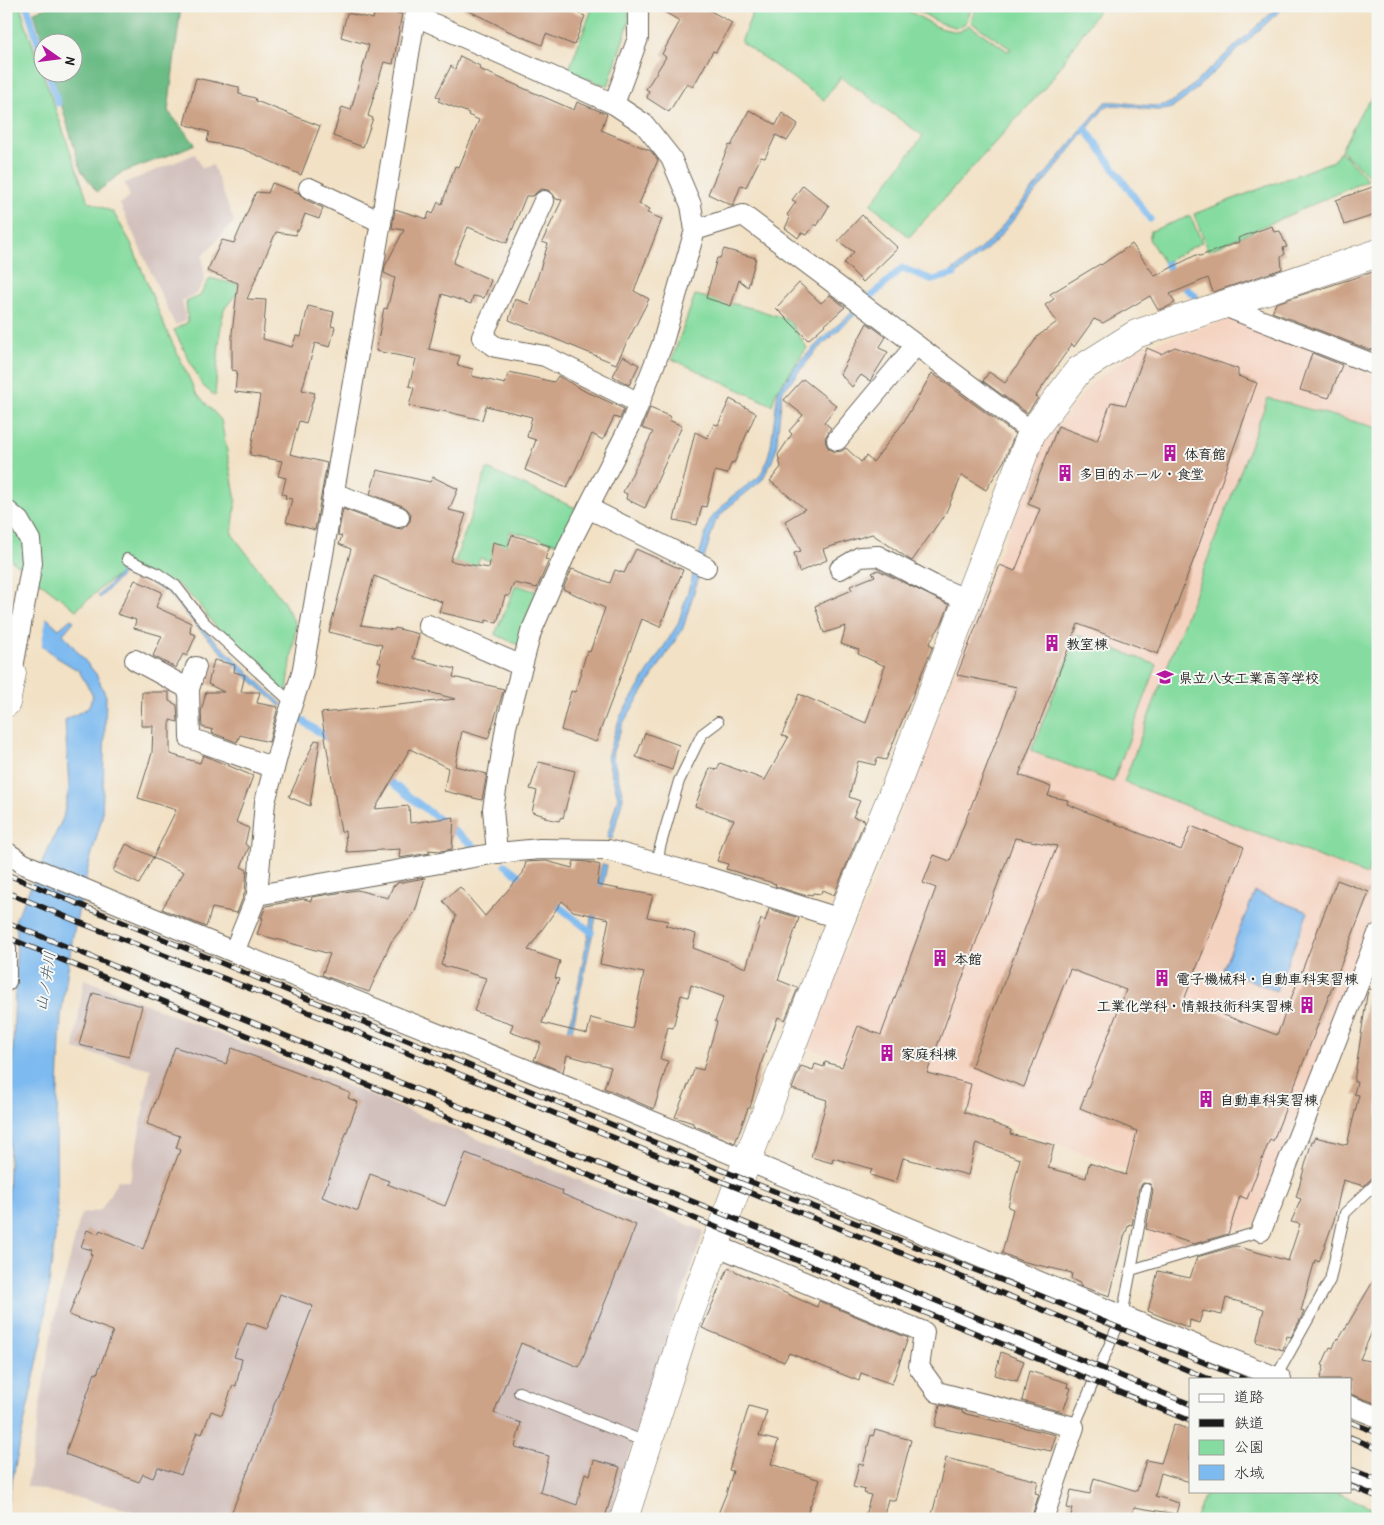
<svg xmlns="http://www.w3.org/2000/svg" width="1384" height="1525" viewBox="0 0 1384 1525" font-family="'Patrick Hand','Klee One',sans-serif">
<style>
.built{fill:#f5d3c1}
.industrial{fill:#d1c0bc}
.green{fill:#86dca0;stroke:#517c5e}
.forest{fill:#6cbc86;stroke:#446c51}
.water{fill:#7dbaf0;stroke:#4c6b86}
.pier{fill:#f2e1c5}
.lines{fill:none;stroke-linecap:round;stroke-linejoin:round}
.stream{stroke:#7dbaf0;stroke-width:7}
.building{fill:#cda387;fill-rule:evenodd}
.lane-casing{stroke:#676157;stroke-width:12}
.street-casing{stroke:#676157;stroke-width:22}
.secondary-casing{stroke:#676157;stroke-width:29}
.lane{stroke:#fff;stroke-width:10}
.street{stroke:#fff;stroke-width:20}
.secondary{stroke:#fff;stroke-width:28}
.rail-casing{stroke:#1c1c1c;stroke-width:5.5}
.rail{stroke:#f6f6f2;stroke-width:4;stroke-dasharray:11;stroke-linecap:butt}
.labels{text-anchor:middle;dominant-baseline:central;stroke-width:4;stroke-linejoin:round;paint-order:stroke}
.poi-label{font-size:14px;font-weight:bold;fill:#1c1c1c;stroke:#f6f6f2;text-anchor:start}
.water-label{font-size:15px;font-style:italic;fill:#435b71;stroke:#f6f6f2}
</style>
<rect width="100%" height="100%" fill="#f6f6f2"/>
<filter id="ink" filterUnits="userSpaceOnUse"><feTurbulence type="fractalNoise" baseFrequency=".02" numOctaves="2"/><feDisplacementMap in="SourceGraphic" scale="10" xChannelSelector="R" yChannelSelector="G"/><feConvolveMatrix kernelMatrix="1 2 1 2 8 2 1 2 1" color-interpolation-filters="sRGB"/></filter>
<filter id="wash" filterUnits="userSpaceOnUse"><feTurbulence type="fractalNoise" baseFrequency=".0096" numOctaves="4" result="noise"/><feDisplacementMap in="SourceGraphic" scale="20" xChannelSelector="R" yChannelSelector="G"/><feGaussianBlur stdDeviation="1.12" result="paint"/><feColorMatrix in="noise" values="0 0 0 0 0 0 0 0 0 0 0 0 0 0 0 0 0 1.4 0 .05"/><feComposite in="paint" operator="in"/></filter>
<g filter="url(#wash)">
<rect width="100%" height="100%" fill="#f2e1c5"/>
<path class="built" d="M1235 317 1378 377V911L1255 1224 1145 1258 1156 1182 808 1047 847 942 865 906 1040 448 1090 385 1140 348Z"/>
<g class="industrial">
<path d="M195 154 202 168 213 165 234 222 202 256 205 278 197 293 182 301 186 321 175 325 120 204 130 197 125 183Z"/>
<path d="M84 979 704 1231 642 1411 609 1519H132L133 1511 27 1486 53 1325 81 1214 101 1210 118 1180 130 1182 151 1069 74 1049Z"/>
</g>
<g class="green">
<path d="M6 6H21L25 23 88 201 113 212 131 243 164 325 196 393 221 420 236 500 232 534 283 601 296 625 286 698 215 626 197 602 175 582 161 589 131 569 109 581 76 610 11 560 6 555Z"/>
<path d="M593 6H629V22L608 86 568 72Z"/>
<path d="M755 6H900L939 28 959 32 969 25 1008 51 1011 49 971 22 976 6H1101L1049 83 909 237 871 204 923 136 841 77 824 100 741 42Z"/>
<path d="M909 6H972L967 21 959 28 940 23Z"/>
<path d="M1378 92V174L1371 178 1341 150 1362 110Z"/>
<path d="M1340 151 1368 180 1208 251 1194 214 1333 161Z"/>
<path d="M1190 216 1202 242 1164 263 1149 239 1151 231Z"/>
<path d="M210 278 243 286 224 309 220 332 215 396 202 385 174 330 188 322 186 302 200 296Z"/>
<path d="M695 295 756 309 789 320 807 348 776 392 772 405 672 359Z"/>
<path d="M1268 398 1378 428V846L1367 875 1124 782Z"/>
<path d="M487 469 578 509 560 544 510 531 503 564 480 558 460 602 443 596Z"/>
<path d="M516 585 538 592 520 646 495 634Z"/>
<path d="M1077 635 1157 665 1113 782 1031 751Z"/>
<path d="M1207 1491H1333L1378 1510V1519H1195Z"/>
</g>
<path class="forest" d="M52 6H181L168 111 195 144 167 156 121 173 97 192 81 170 52 73 72 72V42H43L34 12Z"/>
<g class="water">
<path d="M1279 6H1285L1185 99C1180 102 1176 106 1171 108 1156 115 1125 102 1106 106L995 242 962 270 949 278 945 277 990 241 1105 102C1124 100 1152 110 1167 104 1173 102 1179 97 1184 93Z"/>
<path d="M855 310 857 313 817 350 782 392 776 449 772 461 762 480 726 509 715 522 683 628 623 723 612 754 623 797 612 839 607 838 618 797 607 757 620 717 678 624 710 520 731 497 759 477 766 464 771 446 778 391 796 366 823 338Z"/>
<path d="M132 567 172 591 201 627 282 704 281 707 237 668 204 634 168 593 130 571 124 573 100 598 98 596 124 569Z"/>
<path d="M6 581 59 629 71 619 74 621 63 634 96 674 106 696 102 818 89 864 73 935 61 1015 56 1139 57 1221 42 1340 6 1509V1252L17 932 15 920 63 818 69 788 65 720 88 708 93 696 79 671 56 657 6 614Z"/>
<path d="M602 864 607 865 570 1040 566 1037 573 1012Z"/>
<path d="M1255 892 1308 912 1276 991 1223 969Z"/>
</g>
<path class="pier" d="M6 578 47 615 41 647 6 618Z"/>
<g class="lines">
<g class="stream">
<path d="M27 6 42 56"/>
<path d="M48 72 58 103"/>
<path d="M1085 128 1150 219"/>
<path d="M1167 264 1174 278 1195 296"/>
<path d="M864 303 902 268 933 280 954 274"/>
<path d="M297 717 332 741"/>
<path d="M384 777 475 847"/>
<path d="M505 865 526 881"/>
<path d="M552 901 591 932"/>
</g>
</g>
<g id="blocks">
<g class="building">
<path d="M459 6H560L585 16 574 45 546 34 542 45 506 30V29Z"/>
<path d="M654 6H702L732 23 716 52 713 51 693 87 687 83 669 112 647 98 649 91 646 89 666 57 662 54 680 21Z"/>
<path d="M375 9 402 14 393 64 384 62 368 116 373 118 363 147 333 136 342 107 351 110 369 45 341 37 347 13 373 19Z"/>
<path d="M460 56 480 66 479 69 574 110 577 102 607 114 601 130 651 151 658 160 639 204 650 209 647 213 662 219 634 291 649 299 616 364 509 320 515 299 529 304 548 244 542 242 562 200 556 199 553 194 548 190 542 189 538 191 533 196H526L507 243 468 227 453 263 491 280 484 298 473 296 471 304 442 294 429 349 460 356 457 365 473 369 472 376 505 384 509 372 554 382 558 376 590 394V393L624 409 620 419 614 417 603 440 592 434 567 488 525 470 536 440 527 437 532 417 486 406 482 420 439 410V412L409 406 414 388 409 386 416 359 376 351 384 308 387 309 395 278 384 273 385 266 404 230 392 228 395 209 427 219 429 212 433 214 438 202 442 204 455 166 459 167 479 120 468 115 469 113 438 101 440 98 436 96 451 66 455 69Z"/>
<path d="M196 78 239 87V94L255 98 256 101 320 126 301 175 243 149 207 142 209 132 184 124Z"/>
<path d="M749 110 776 125 782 113 798 124 787 141 776 135 765 158 761 157 746 187 741 185 733 206 708 194 729 145 731 146Z"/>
<path d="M272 183 299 193 304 199 323 208 319 219 305 214 299 230H297L296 235 276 232 247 299 266 300 263 339 292 347 296 336 301 337 308 306 334 312 331 326 335 327 330 347 315 343 302 390 315 393 306 423 299 421 290 454 327 463 315 530 286 522 292 499 285 498 286 495 282 494 286 478 278 476 282 461 250 455 260 395 235 392 237 371 232 370V333L238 283 207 271 222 240 234 243 256 192 268 193Z"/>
<path d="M803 185 829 206 817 226 815 224 807 235 801 233 798 238 785 228 790 218 787 215 796 202 792 200Z"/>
<path d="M1378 185V214L1344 225 1336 200Z"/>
<path d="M862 215 898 248 863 282 844 263 854 252 838 241Z"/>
<path d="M1272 226 1274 232 1280 231 1287 247 1283 248 1285 254 1281 257 1282 269 1213 292 1208 278 1170 294 1175 303 1165 308 1158 310 1150 296 1103 323 1094 319 1074 347 1072 344 1036 396 1038 398 1027 413 983 381 989 372 1005 383 1038 336 1057 322 1045 305 1054 299 1050 294 1100 264 1101 265 1132 244 1155 276 1196 255 1200 256 1239 242 1238 238Z"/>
<path d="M724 249 756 258 748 287 739 280 731 306 706 298 717 258H720Z"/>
<path d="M1373 272 1378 291V348L1370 350 1272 312 1276 303Z"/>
<path d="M799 283 821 303 830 295 845 307 808 340 776 308Z"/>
<path d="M867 323 886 337 879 348 888 352 870 381 861 375 852 387 840 374Z"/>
<path d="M1175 347 1238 369V376L1257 383 1195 556 1158 654 1078 624 1019 775 1051 787 1048 796 1068 800 1067 804 1181 850 1191 826 1244 847 1184 1000 1277 1035 1337 880 1369 892 1273 1141 1270 1139 1247 1199 1240 1196 1228 1234 1194 1244 1146 1229 1153 1190 1150 1184 1143 1183 1139 1188 1132 1225 1129 1224 1124 1237 1110 1296 1080 1286V1283L1071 1279 1072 1273 1021 1261 1002 1253 1013 1209 1008 1207 1020 1159 976 1143 968 1175 903 1158 896 1183 870 1175 872 1169 833 1158 832 1163 811 1157 827 1100 792 1089 801 1066 813 1070 815 1064 824 1067 825 1062 842 1067 858 1026 881 1035 936 888 923 883 934 855 950 861 1017 687 957 675 1000 565 1015 571 1040 509 1028 504 1058 426 1097 441 1111 402 1126 405 1147 348 1161 354ZM1015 838 1057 846 971 1067 1024 1087 1070 969 1126 990 1080 1108 1137 1131 1126 1175 1089 1163 1086 1178 1048 1168 1054 1145 1010 1134 1011 1130 964 1112 971 1084 927 1073Z"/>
<path d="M1312 353 1342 365 1329 398 1300 390Z"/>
<path d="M623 356 639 365 629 385 613 376Z"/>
<path d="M932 373 1015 434 1004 461 986 490 962 475 943 519 942 518 912 561 872 534 823 549 827 560 799 572 794 553 801 551 785 521 805 509 770 481 781 467 778 455 792 434 789 431 803 415 784 400 803 379 837 406 824 422 831 428 825 438 826 444 829 449 835 452 842 451 846 448 861 462 866 456 873 462 903 423Z"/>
<path d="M730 399 756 413 734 463 732 462 727 474 715 471 706 507 702 506 697 525 674 520 695 432 707 438 714 424 718 425Z"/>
<path d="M650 408 671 417 669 420 682 426 645 508 626 499 627 494 623 492 653 432 642 428Z"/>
<path d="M377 470 430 482 433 477 458 489 449 510 466 514 450 561 489 568 493 542 508 546 512 535 550 546 545 559 549 560 537 588 514 583 509 596H505L497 623 486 620V623L439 612 442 602 374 576 361 625 394 630 395 628 419 634 413 658 455 669 453 677 504 689 488 739 462 731 455 766 487 774 482 800 444 791 448 768 410 749 375 809 409 806 410 823 454 817 452 849 441 851 427 850 430 853 399 858 400 849 347 852 345 831 341 832 321 713 456 699 377 679 381 663 378 662 382 645 329 632 351 549 339 544 342 536 338 535 343 509 395 528 402 529 406 526 410 521 411 514 408 510 403 506 370 494Z"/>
<path d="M636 549 683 570 660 627 642 619 596 742 561 730 571 691 575 692 587 651 590 652 605 608 563 589 572 569 610 583 615 570 624 573Z"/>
<path d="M878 570 949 605 942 623 929 644 933 646 886 760 877 758 875 765 858 761 849 797 860 801 853 817 865 820 834 895 822 890 821 894 813 893 812 895 808 894 807 896 775 886 776 884 726 869 728 864 717 861 726 834 734 820 695 806 710 768 717 770 720 763 765 780 788 738 782 735 799 694 866 723 885 666 858 654 859 650 841 644 846 626 824 633 815 606 852 590 850 586 875 576 872 573Z"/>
<path d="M135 580 162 592 156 607 191 623 190 633 196 635 187 656 183 654 176 668 153 656 162 636 134 628 136 620 117 614Z"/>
<path d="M214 660 235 665 234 672 245 675 241 692H260L257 703 278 707 269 742 240 735 237 742 212 733 213 730 202 727 201 712 206 692H224L208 684Z"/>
<path d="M142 692H169V701L177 705 178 722 170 720V754L200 763 203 755 253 776 236 822 249 828 245 844 249 847 241 867 247 870 245 892 237 913 212 908 206 927 162 909 184 872 153 858 176 810 138 798 152 753 153 726H141Z"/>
<path d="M645 733 679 745 672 770 636 757Z"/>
<path d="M315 740 320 741 310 806 289 797Z"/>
<path d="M539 762 575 771 563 818 561 817 559 821 545 818V816L532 812 537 791 530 789Z"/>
<path d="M126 844 153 857 139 884 113 871Z"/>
<path d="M546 861 572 868 574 861 588 862 600 865 597 885 653 895 647 917 669 921 665 925 696 934 693 948 746 968 761 919 765 921 769 909 799 918 778 980 798 988 785 1020 778 1017 762 1061 750 1108H748L735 1143 693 1125V1123L675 1117 695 1068 703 1070 717 1022 715 1021 724 997 691 985 688 997 681 995 673 1028 668 1027 660 1059 668 1061 654 1109 604 1088 611 1067 567 1055 563 1072 534 1060 541 1043 510 1032 513 1024 474 1011 486 978 441 965 456 916 443 901 460 887 485 916 523 873 526 862ZM562 901 573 911 609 919 600 964 644 973 632 1029 591 1018 587 1034 542 1023 559 979 555 978 560 961 528 950Z"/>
<path d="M425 878 415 912 391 942 369 992 322 975 330 954 257 934 263 918H261L266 906 304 899 311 901 312 897 357 890 388 898 393 886 396 885 397 883Z"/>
<path d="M1369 989 1378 990V1175L1373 1177 1364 1186 1343 1180 1334 1220 1319 1262 1315 1260 1301 1311 1304 1312 1291 1337 1287 1336 1283 1350 1256 1342 1264 1309 1226 1298 1222 1315 1203 1311 1199 1323 1190 1320 1189 1328 1148 1311 1158 1271 1190 1278 1197 1257 1236 1246 1288 1261 1300 1224 1291 1222 1301 1199 1296 1197 1312 1141H1314L1315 1137 1347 1145 1358 1099 1359 1095 1354 1094 1357 1082H1354L1367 995Z"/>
<path d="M93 993 142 1006 129 1057 79 1045Z"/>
<path d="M175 1047 226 1064 232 1048 350 1093 348 1098 358 1102 322 1197 358 1211 370 1174 389 1181 387 1184 445 1206 466 1153 563 1191 562 1194 636 1225 579 1367 521 1343 494 1413 521 1423 515 1447 549 1456 540 1492 577 1505 585 1473 590 1475 594 1460 620 1467 606 1514 609 1516V1519H229L313 1306 280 1294 267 1329 247 1322 234 1357 242 1359 236 1386 233 1385 222 1415 211 1411 202 1434 197 1432 181 1475 158 1467 153 1478 143 1474 139 1482 65 1454 95 1373 97 1374 113 1331 69 1315 92 1255 90 1254 92 1250 81 1247 87 1230 98 1234 100 1230 143 1249 180 1150 176 1148 180 1136 147 1124Z"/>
<path d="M728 1268 817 1307 819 1301 908 1338 892 1384 861 1373 859 1381 789 1353 784 1362 702 1328Z"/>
<path d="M1378 1273V1318L1360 1359 1378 1363V1404L1350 1394V1379H1320L1324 1366 1322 1365 1330 1347 1333 1348 1337 1338 1339 1339Z"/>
<path d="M1001 1352 1024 1361 1017 1381 995 1375Z"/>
<path d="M1029 1371 1068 1383 1067 1387 1071 1388 1063 1412 1022 1401Z"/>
<path d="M940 1405 963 1411 962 1413 1056 1435 1051 1451 935 1427Z"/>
<path d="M749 1406 767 1411 759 1436 778 1441 771 1464 820 1480 805 1519H716L726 1494 733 1471 729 1470Z"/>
<path d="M1174 1424 1190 1430V1482L1161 1473 1155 1496 1179 1503 1176 1514 1134 1507 1131 1519H1070L1073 1509 1067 1508 1071 1490 1090 1494 1094 1478 1137 1491 1146 1460 1161 1463Z"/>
<path d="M875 1430 911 1440 895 1501 888 1499 883 1519H864L871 1495 864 1493 865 1490 853 1487 859 1464 863 1465 871 1435 873 1436Z"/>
<path d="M946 1458 1038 1481 1035 1493 1039 1494 1031 1519H931Z"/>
</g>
</g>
</g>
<g filter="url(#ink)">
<use href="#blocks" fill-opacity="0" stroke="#676157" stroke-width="1"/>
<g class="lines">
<g class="lane-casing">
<g id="lane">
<path d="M127 559 157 573 176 586 204 622 292 703"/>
<path d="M658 863 660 847 679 781 702 734 718 722"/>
<path d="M726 1223 1190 1412"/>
<path d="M1131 1270 1146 1189"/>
<path d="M1276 1377 1330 1280 1345 1213 1378 1182"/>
<path d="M519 1392 648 1443"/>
<path d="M1074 1427 1122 1316 1131 1270 1261 1231"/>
<path d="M1350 1477 1378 1488"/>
</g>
</g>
<g class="street-casing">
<g id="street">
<path d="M416 16 614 104 644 124 671 158 691 205 695 230"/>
<path d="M614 104 638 38V6"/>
<path d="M309 188 381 222"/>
<path d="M544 201 482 337 496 347 545 356 639 403"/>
<path d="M1224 306 1378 366"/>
<path d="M837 440 916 345"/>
<path d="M333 493 399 517"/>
<path d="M588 508 706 567"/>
<path d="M6 510 19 521 30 540 32 563 12 673"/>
<path d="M840 569 860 557 878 556 933 585 967 600"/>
<path d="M428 625 522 666"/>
<path d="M135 660 189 689"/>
<path d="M196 667 189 689 190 738 274 768"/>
<path d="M6 852 24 864 234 952 567 1086 1122 1316 1281 1379"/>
<path d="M497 853 493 809 506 727 531 632 570 543 630 426 662 345 695 230 743 215 1032 432"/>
<path d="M257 895 265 802 288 716 302 674 381 222 417 6"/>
<path d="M6 948V981"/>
<path d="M234 952 257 895 497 853 540 849 608 850 704 876 841 919"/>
<path d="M1261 1231 1378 934"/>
<path d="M715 1245 924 1332 919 1367 937 1392 1074 1427 1043 1519"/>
<path d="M1350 1406 1378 1417"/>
</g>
</g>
<g class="secondary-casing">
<g id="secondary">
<path d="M6 703 12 673"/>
<path d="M624 1519 687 1321 737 1187 841 919 897 783 1032 432 1079 370 1136 334 1378 253"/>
</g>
</g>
<use href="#lane" class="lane"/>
<use href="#street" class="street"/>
<use href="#secondary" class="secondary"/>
<g class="rail-casing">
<g id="rail">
<path d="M6 874 741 1178 1034 1293 1244 1379"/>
<path d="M6 892 81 923 264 994 688 1168 1029 1304 1209 1379"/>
<path d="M6 922 1190 1404"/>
<path d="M6 937 1190 1421"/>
<path d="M1350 1422 1378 1433"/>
<path d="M1350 1437 1378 1449"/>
<path d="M1350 1469 1378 1480"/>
<path d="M1350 1486 1378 1497"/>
</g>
</g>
<use href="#rail" class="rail"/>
</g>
</g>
<defs>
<g id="building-bare" transform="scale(1.35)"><path d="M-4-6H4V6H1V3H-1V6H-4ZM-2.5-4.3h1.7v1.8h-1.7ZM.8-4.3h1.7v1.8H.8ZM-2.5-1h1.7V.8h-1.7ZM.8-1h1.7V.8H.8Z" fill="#b5179e" stroke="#f6f6f2" stroke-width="2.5" paint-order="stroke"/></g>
<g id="school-bare" transform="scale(1.35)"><path d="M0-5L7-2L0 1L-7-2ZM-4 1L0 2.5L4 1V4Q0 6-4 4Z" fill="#b5179e" stroke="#f6f6f2" stroke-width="2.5" paint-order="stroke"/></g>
</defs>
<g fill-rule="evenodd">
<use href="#building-bare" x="1170" y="453"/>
<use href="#building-bare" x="1065" y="473"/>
<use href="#building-bare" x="1052" y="643"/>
<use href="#school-bare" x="1165" y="677"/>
<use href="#building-bare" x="940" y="958"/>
<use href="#building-bare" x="1162" y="978"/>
<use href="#building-bare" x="1307" y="1005"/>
<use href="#building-bare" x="887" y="1053"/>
<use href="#building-bare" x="1206" y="1099"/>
</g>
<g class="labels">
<g class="poi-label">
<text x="1184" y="453">体育館</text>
<text x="1079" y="473">多目的ホール・食堂</text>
<text x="1066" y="643">教室棟</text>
<text x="1179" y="677">県立八女工業高等学校</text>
<text x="954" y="958">本館</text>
<text x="1176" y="978">電子機械科・自動車科実習棟</text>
<text x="1293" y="1005" text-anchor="end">工業化学科・情報技術科実習棟</text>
<text x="901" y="1053">家庭科棟</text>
<text x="1220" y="1099">自動車科実習棟</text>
</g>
<g class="water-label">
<text transform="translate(45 981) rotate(-81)">山ノ井川</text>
</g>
</g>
<rect width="1384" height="1525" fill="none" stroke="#f6f6f2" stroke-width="25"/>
<rect x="1189" y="1378" width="162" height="115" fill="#f6f6f2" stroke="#9f9f9c"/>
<rect x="1199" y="1394" width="25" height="8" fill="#ffffff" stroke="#9f9f9c"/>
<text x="1234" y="1402" font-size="15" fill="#1c1c1c">道路</text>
<rect x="1199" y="1419" width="25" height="8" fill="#1c1c1c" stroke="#9f9f9c"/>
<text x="1234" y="1428" font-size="15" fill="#1c1c1c">鉄道</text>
<rect x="1199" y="1440" width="25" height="15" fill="#86dca0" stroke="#9f9f9c"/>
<text x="1234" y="1452" font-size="15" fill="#1c1c1c">公園</text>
<rect x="1199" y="1465" width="25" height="15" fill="#7dbaf0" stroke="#9f9f9c"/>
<text x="1234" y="1478" font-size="15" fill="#1c1c1c">水域</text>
<g transform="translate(58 58) rotate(104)"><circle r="24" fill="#f6f6f2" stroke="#9f9f9c"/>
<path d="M0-4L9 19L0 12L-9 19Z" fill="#b5179e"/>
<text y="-8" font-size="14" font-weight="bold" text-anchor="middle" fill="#1c1c1c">N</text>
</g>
</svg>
